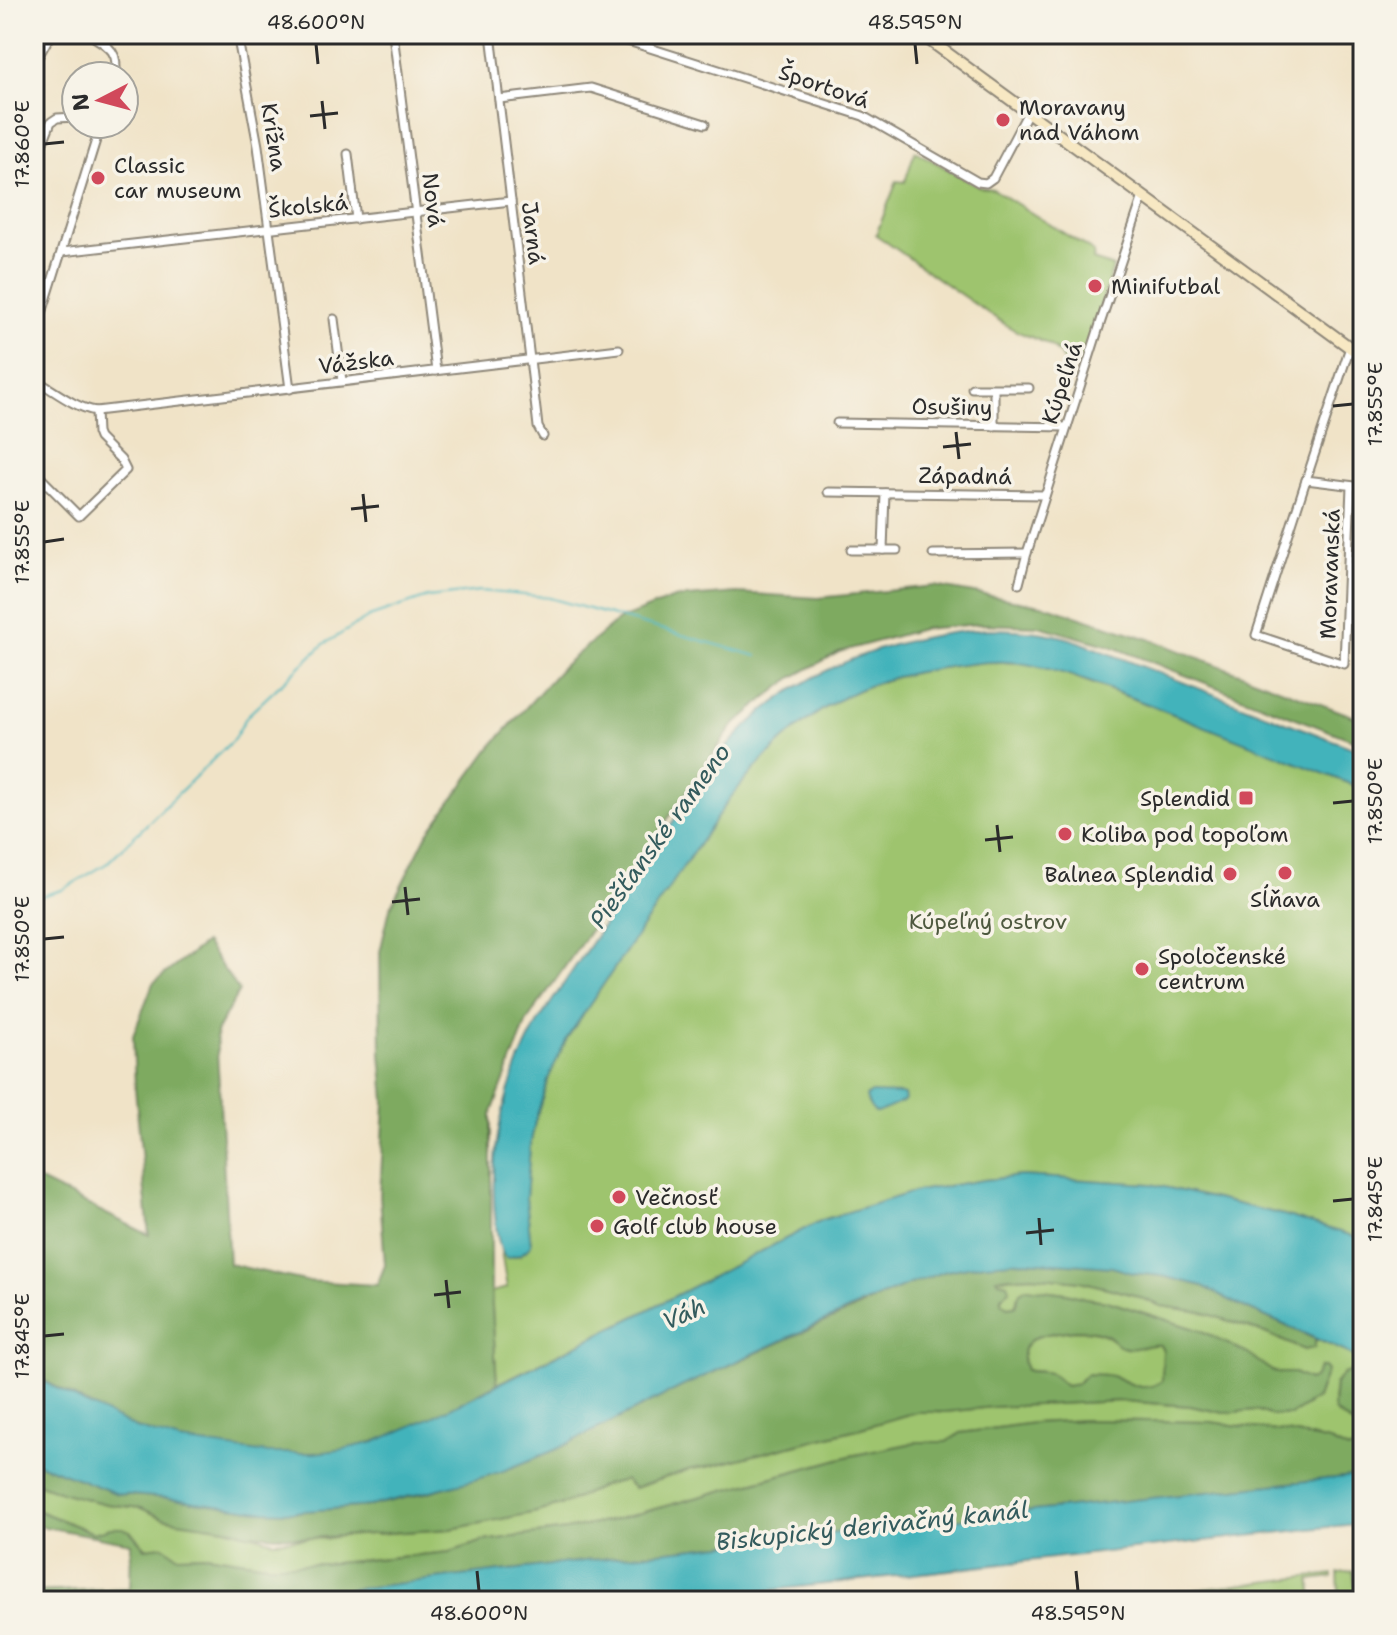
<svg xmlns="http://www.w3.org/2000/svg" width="1397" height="1635" viewBox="0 0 1397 1635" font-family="'Shantell Sans',sans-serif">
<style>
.green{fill:#9ec46e;stroke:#64784c;stroke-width:2}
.forest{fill:#7eaa61;stroke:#546a46;stroke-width:2;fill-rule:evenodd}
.water{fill:#43b3bb;stroke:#376f73;stroke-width:2}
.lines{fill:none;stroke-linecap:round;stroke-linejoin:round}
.stream{stroke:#43b3bb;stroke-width:2}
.street-casing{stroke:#8e8779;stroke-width:11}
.secondary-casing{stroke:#8e8779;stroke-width:14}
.street{stroke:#fff;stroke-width:7}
.secondary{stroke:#f7e8c3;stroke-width:10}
.ticks{fill:none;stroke:#2b2b2b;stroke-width:3}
.poi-dot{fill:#d1495b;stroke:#f7f3e8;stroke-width:3}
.labels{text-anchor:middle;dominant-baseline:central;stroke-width:7;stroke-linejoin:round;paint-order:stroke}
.street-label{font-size:22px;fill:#2b2b2b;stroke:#f7f3e8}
.poi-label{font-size:22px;fill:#2b2b2b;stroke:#f7f3e8;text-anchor:start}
.park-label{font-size:22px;fill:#4e593f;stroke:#f7f3e8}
.water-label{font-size:24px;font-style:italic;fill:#335b5d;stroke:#f7f3e8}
.neatline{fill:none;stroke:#2b2b2b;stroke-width:3}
.ticks-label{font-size:20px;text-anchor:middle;fill:#2b2b2b}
</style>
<rect width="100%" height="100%" fill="#f7f3e8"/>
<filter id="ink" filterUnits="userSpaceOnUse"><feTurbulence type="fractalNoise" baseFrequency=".0125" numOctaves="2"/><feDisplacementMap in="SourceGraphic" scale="16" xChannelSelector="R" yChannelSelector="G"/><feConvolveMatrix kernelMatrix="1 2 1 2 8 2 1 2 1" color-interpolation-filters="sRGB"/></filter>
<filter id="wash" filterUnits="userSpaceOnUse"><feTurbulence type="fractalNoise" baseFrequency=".006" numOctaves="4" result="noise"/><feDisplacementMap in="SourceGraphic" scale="32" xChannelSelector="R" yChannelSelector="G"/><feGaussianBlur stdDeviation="1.8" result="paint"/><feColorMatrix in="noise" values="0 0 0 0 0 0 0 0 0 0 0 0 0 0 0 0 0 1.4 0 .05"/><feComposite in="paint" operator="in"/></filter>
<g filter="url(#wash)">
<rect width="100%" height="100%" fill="#f0e3c7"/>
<g class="green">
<path d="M915 151 980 187 993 189 1094 252 1093 260 1113 267 1084 364 1081 367 1063 360C1054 340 1028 339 1011 328 965 299 921 266 876 235L897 181 905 182Z"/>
<path d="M987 662 1025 663 1067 674 1221 732 1363 789V1239L1284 1215 1151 1184 1022 1176 983 1180 917 1191 822 1220 640 1314 497 1384 491 1292 507 1288 501 1251 507 1258 520 1255 531 1245 526 1198 530 1147 535 1121 549 1077 567 1038 730 798C762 758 802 717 850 694 892 674 941 667 987 662Z"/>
<path d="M1033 1276 1080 1281 1131 1294 1161 1306 1202 1312 1265 1333 1304 1350 1316 1342 1315 1339 1344 1351 1363 1362 1358 1363 1350 1372 1343 1374 1335 1385 1333 1401 1335 1412 1363 1432V1449L1348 1450 1330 1441 1291 1433 1211 1422 1085 1420 1033 1423 961 1433 946 1442H918L850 1456 618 1519 566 1530 484 1541 450 1552 324 1564H267L206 1555 179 1556 162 1546 146 1548 130 1531 111 1528 94 1533 34 1509V1482L64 1493 106 1504 141 1508 163 1518 226 1528 274 1541 310 1538 324 1539 340 1536 451 1529 537 1512 569 1502 604 1485 625 1480 634 1488 691 1469 707 1467 861 1428 916 1412H946L993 1407 1121 1401 1190 1406 1224 1413 1256 1410 1269 1415H1290L1317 1398 1327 1371 1324 1367 1314 1379 1309 1380 1294 1373H1278L1272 1371 1204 1332 1107 1301 1085 1298 1066 1293 1027 1288 1017 1297V1303L1014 1306 1007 1307 1000 1302 1008 1283 999 1281 997 1278Z"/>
<path d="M1076 1330C1095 1330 1106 1333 1119 1346L1142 1347 1153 1344 1160 1345 1163 1351 1162 1381 1154 1386 1139 1388 1116 1377 1081 1379 1078 1384 1066 1386C1061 1383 1057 1377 1051 1374 1044 1370 1034 1373 1026 1370 1011 1333 1052 1333 1076 1330Z"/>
<path d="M1353 1571 1357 1601H1098L1333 1574V1577L1310 1580 1313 1597 1339 1593 1338 1573Z"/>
</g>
<g class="forest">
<path d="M934 586 1047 606 1149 639 1363 720V744L1110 646 1039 626 979 624 922 629 839 652 793 677 762 701 732 727 527 1021 491 1115V1292L497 1384C458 1404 418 1427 376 1441 308 1465 204 1453 137 1428 101 1414 69 1392 34 1376V1178L149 1235 135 1088 133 1036 153 983 205 943 239 991 216 1032 229 1264 305 1281 377 1285 385 1265 380 1196 385 1101 381 1054 380 952 390 908 427 834 491 747 563 666 618 620 674 598 737 593 818 598Z"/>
<path d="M1026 1261 1112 1267 1133 1273 1162 1276 1203 1286 1237 1304 1315 1339V1348L1304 1350 1265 1333 1202 1312 1161 1306 1131 1294 1080 1281 1033 1276 997 1278 999 1281 1008 1283 1010 1289 1001 1297V1302L1007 1307 1015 1306 1020 1292 1027 1288 1066 1293 1085 1298 1107 1301 1204 1332 1248 1354 1272 1371 1278 1373H1294L1309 1380 1314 1378 1320 1367H1324L1327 1371 1317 1398 1290 1415H1269L1256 1410 1224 1413 1190 1406 1121 1401 993 1407 946 1412H916L861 1428 707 1467 691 1469 634 1488 625 1480 604 1485 569 1502 537 1512 451 1529 310 1538 248 1534 226 1528 177 1521 163 1518 141 1508 106 1504 64 1493 34 1482V1462L118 1494 167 1498 259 1511 293 1512 370 1506 422 1494 502 1471 555 1450 683 1386 905 1286 946 1271 984 1264ZM1076 1330C1086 1330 1098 1330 1107 1335 1113 1338 1116 1345 1122 1347 1134 1352 1148 1343 1160 1345L1163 1351 1162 1381C1141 1394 1132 1383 1112 1376 1104 1374 1095 1374 1086 1374L1077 1384 1066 1386C1061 1383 1057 1377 1051 1374 1044 1370 1034 1373 1026 1370 1011 1333 1052 1333 1076 1330Z"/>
<path d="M1358 1362H1363V1432L1335 1412 1333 1407 1335 1384 1343 1374 1350 1372Z"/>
<path d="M1085 1420 1211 1422 1291 1433 1330 1441 1348 1450 1363 1449V1475L650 1553 255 1601H34V1592L130 1588 131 1543 34 1525V1509L93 1533 111 1528H123L130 1531 145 1548 162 1546 179 1556 206 1555 267 1564H324L450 1552 484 1541 566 1530 618 1519 850 1456 918 1442H946L961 1433 1033 1423Z"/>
</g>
<g class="water">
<path d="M990 629C1025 630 1060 632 1092 647L1363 752V789C1293 761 1223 733 1153 706 1112 691 1070 672 1026 664 1001 659 973 663 947 667 914 672 878 679 848 695 801 718 762 758 730 798L567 1038 549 1077 535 1121 530 1147 526 1198 531 1245C524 1255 518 1255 506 1258 497 1247 497 1230 495 1216 489 1148 505 1082 538 1022L694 790C703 778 711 766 720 755 785 674 888 635 990 629Z"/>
<path d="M870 1093 901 1094 904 1095 905 1100 903 1102 877 1113C871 1111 867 1102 866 1096Z"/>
<path d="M1022 1176 1151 1184 1284 1215 1363 1239V1362L1344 1351 1237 1304 1203 1286 1162 1276 1133 1273 1112 1267 1026 1261 984 1264 946 1271 905 1286 855 1307 683 1386 555 1450 503 1471 467 1482 370 1506 293 1512 259 1511 167 1498 118 1494 34 1462V1376L84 1403 136 1428 180 1441 268 1453H314L339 1450 375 1442 436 1415 640 1314 822 1220 917 1191 983 1180Z"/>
<path d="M1363 1475V1523L675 1601H255L650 1553Z"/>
</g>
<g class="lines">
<path class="stream" d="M34 898 62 890 106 864 234 739 247 716 324 644 369 617 428 597 480 591 546 597 757 656"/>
</g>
</g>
<g filter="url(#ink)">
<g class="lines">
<g class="street-casing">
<g id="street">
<path d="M89 34C108 46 120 51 115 76"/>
<path d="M237 34 258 146 290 389"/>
<path d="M393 34 436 371"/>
<path d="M491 34 537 418 538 427 543 436"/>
<path d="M606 34 863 116 978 182 986 183 993 178 1028 112"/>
<path d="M34 64 51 34"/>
<path d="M499 99 591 88 705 124"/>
<path d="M348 154 356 219"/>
<path d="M36 160 51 122 57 118 76 117"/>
<path d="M62 252 511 201"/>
<path d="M334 319 342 381"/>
<path d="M34 339 101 124"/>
<path d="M1350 347 1306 480 1363 487"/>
<path d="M34 379C54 390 73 407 96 411L619 349"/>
<path d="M972 388H1029"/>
<path d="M837 423 1067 427"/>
<path d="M994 426V389"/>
<path d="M34 471 79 516 126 470 121 460 99 438 97 433 96 411"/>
<path d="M1306 480 1256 635 1344 664 1351 486"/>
<path d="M828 492 1045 495"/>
<path d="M885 493 883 550H897"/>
<path d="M851 550H883"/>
<path d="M933 554 1027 553"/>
<path d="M1019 584 1027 553 1101 321 1143 196"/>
</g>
</g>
<g class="secondary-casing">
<path id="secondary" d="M921 34 1363 357"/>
</g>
<use href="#street" class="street"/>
<use href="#secondary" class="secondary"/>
</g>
</g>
<path class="ticks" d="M316 44 318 64M915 44 917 64M322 101 325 129M310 116 338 113M44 144 64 142M1333 406 1353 404M956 432 959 459M943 447 971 444M363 494 366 522M351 509 379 506M44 542 64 539M1333 803 1353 801M997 825 1000 852M985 840 1013 837M405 887 408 915M392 902 420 899M44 939 64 937M1333 1201 1353 1199M1039 1218 1041 1245M1026 1233 1054 1230M446 1280 449 1308M434 1295 461 1292M44 1336 64 1334M477 1571 479 1591M1076 1571 1078 1591"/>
<g class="poi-dot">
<circle cx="1003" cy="120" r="8"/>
<circle cx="98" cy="178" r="8"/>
<circle cx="1095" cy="286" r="8"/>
<rect x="1238" y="790" width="16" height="16" rx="4"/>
<circle cx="1065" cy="834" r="8"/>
<circle cx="1285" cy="873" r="8"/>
<circle cx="1230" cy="874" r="8"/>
<circle cx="1142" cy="969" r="8"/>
<circle cx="619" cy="1197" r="8"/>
<circle cx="597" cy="1226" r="8"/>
</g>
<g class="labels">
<g class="street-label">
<text transform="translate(824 86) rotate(19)">Športová</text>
<text transform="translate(274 137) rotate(81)">Krížna</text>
<text transform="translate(433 200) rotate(83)">Nová</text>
<text transform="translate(308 206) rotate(-6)">Školská</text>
<text transform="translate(533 233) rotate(83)">Jarná</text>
<text transform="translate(356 362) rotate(-7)">Vážska</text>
<text transform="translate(1062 383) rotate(-72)">Kúpeľná</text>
<text transform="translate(952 407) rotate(1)">Osušiny</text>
<text transform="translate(965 476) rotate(1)">Západná</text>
<text transform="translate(1330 574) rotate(-88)">Moravanská</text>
</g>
<g class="poi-label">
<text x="1019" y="107">Moravany<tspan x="1019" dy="25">nad Váhom</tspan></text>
<text x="114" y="165">Classic<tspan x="114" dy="25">car museum</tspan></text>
<text x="1111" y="286">Minifutbal</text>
<text x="1230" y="798" text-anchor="end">Splendid</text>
<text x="1081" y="834">Koliba pod topoľom</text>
<text x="1214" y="874" text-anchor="end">Balnea Splendid</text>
<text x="1285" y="899" text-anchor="middle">Sĺňava</text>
<text x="1158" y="956">Spoločenské<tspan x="1158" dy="25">centrum</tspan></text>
<text x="635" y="1197">Večnosť</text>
<text x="613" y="1226">Golf club house</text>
</g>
<g class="park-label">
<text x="988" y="921">Kúpeľný ostrov</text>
</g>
<g class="water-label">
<text transform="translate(660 836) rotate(-54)">Piešťanské rameno</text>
<text transform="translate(684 1314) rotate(-24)">Váh</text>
<text transform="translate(872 1526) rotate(-6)">Biskupický derivačný kanál</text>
</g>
</g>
<rect width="1397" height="1635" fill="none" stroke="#f7f3e8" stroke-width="88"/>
<g transform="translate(100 100) rotate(264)"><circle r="38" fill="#f7f3e8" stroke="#a5a39c" stroke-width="2"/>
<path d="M0-6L14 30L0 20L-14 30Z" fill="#d1495b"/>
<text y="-12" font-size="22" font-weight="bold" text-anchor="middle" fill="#2b2b2b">N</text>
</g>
<rect x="44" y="44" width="1309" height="1547" class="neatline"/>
<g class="ticks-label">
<text x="316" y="29">48.600°N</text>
<text x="915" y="29">48.595°N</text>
<text transform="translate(22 144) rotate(-90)" y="7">17.860°E</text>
<text transform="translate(1375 404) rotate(-90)" y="7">17.855°E</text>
<text transform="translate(22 542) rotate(-90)" y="7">17.855°E</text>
<text transform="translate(1375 801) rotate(-90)" y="7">17.850°E</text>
<text transform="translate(22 939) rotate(-90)" y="7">17.850°E</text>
<text transform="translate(1375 1199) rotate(-90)" y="7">17.845°E</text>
<text transform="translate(22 1336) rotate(-90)" y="7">17.845°E</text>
<text x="479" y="1620">48.600°N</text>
<text x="1078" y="1620">48.595°N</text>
</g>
</svg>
